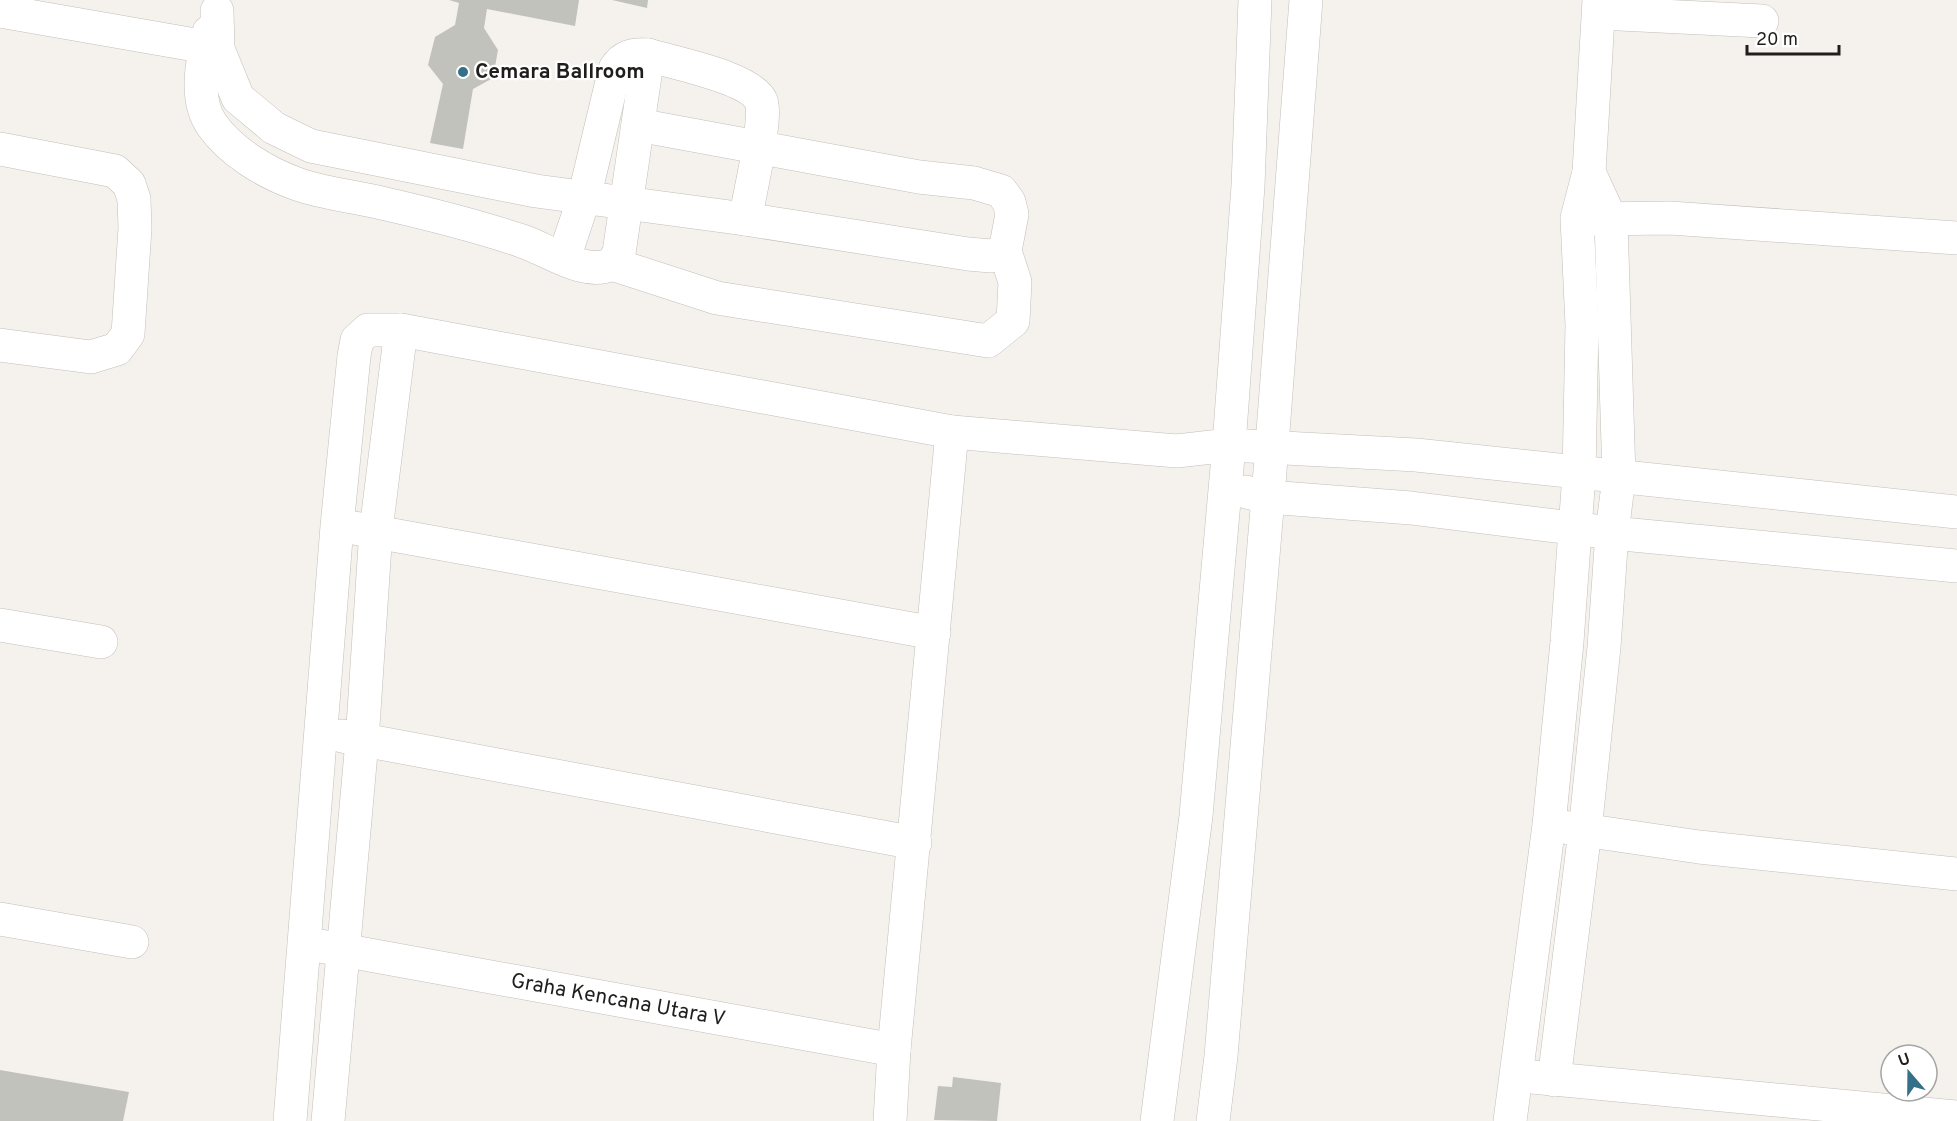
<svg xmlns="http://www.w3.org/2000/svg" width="1957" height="1121" viewBox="0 0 1957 1121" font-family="Overpass,sans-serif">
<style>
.building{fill:#c2c2bd}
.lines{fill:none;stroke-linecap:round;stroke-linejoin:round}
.minor-casing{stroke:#c2bfba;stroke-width:34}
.minor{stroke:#fff;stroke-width:33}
.poi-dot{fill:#347087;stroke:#fff;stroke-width:2}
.labels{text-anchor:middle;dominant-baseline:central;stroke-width:4.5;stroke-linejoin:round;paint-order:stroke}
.poi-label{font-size:21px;font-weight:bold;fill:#1f1e1d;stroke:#fff;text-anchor:start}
.street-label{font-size:21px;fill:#1f1e1d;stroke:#fff}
</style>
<rect width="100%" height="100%" fill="#f5f2ed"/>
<g class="building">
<path d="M449 0H579L575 26 487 9 484 28 498 50 493 78 473 89 463 149 430 143 443 84 428 65 435 37 455 25 459 3Z"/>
<path d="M612 0H648L647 8Z"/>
<path d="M0 1070 129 1092 123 1121H0Z"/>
<path d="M953 1077 1001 1083 997 1121 934 1120 938 1086 952 1087Z"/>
</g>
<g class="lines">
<g class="minor-casing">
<g id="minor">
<path d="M0 11 218 49"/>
<path d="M217 11 218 49 238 98 274 128 311 146 536 191 745 219 968 254 991 256 1005 251"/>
<path d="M1599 13 1762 21"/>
<path d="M209 32C202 61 194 100 212 125 231 152 266 173 297 184 322 193 351 196 377 202 426 213 474 225 522 241 549 250 584 277 612 264L619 253 648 55"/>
<path d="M0 149 115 171 129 184 134 199 135 228 128 334 117 349 91 357 0 345"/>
<path d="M1591 219 1670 218 1957 238"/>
<path d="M564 258 584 198 615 69C623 56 633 54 648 55 673 63 750 77 761 101 768 115 749 199 745 219"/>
<path d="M612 264 717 298 988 341 1013 321 1015 282 1005 251 1012 214 1009 202 1001 191 974 183 919 177 638 125"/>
<path d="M1246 492 1268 497 1411 508 1612 533 1957 566"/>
<path d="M354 528 934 633"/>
<path d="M0 625 101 642"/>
<path d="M342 736 915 843"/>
<path d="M1563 827 1699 847 1957 874"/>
<path d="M0 919 132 942"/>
<path id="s1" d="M320 946 894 1050"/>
<path d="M1532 1077 1957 1117"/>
<path d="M1554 1080 1585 831 1604 647 1612 533 1619 477 1611 220 1589 172"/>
<path d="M290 1121 337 526 354 356 357 340 368 330H401L952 432 1177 451 1229 445 1416 455 1957 512"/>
<path d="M328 1121 362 741 376 530 401 330"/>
<path d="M890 1121 894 1050 952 432"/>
<path d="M1157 1121 1196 816 1229 445 1248 186 1255 0"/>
<path d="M1213 1121 1221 1056 1268 497 1306 0"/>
<path d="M1510 1121 1549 825 1567 642 1579 474 1582 325 1577 218 1589 172 1599 0"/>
</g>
</g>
<use href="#minor" class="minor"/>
</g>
<circle class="poi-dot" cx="463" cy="72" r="6"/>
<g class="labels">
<g class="poi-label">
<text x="475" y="72">Cemara Ballroom</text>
</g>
<g class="street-label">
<text stroke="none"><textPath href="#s1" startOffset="303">Graha Kencana Utara V</textPath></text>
</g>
</g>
<g transform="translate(1909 1073) rotate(340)"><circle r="28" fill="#ffffff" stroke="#a5a5a5" stroke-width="1.5"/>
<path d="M0-4.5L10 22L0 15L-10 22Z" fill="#347087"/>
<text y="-9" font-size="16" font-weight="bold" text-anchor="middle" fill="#1f1e1d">U</text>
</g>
<path d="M1747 45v9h92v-9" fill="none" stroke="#1f1e1d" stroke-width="3"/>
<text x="1756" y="45" font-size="18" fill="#1f1e1d" stroke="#ffffff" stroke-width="4.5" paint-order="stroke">20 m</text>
</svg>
